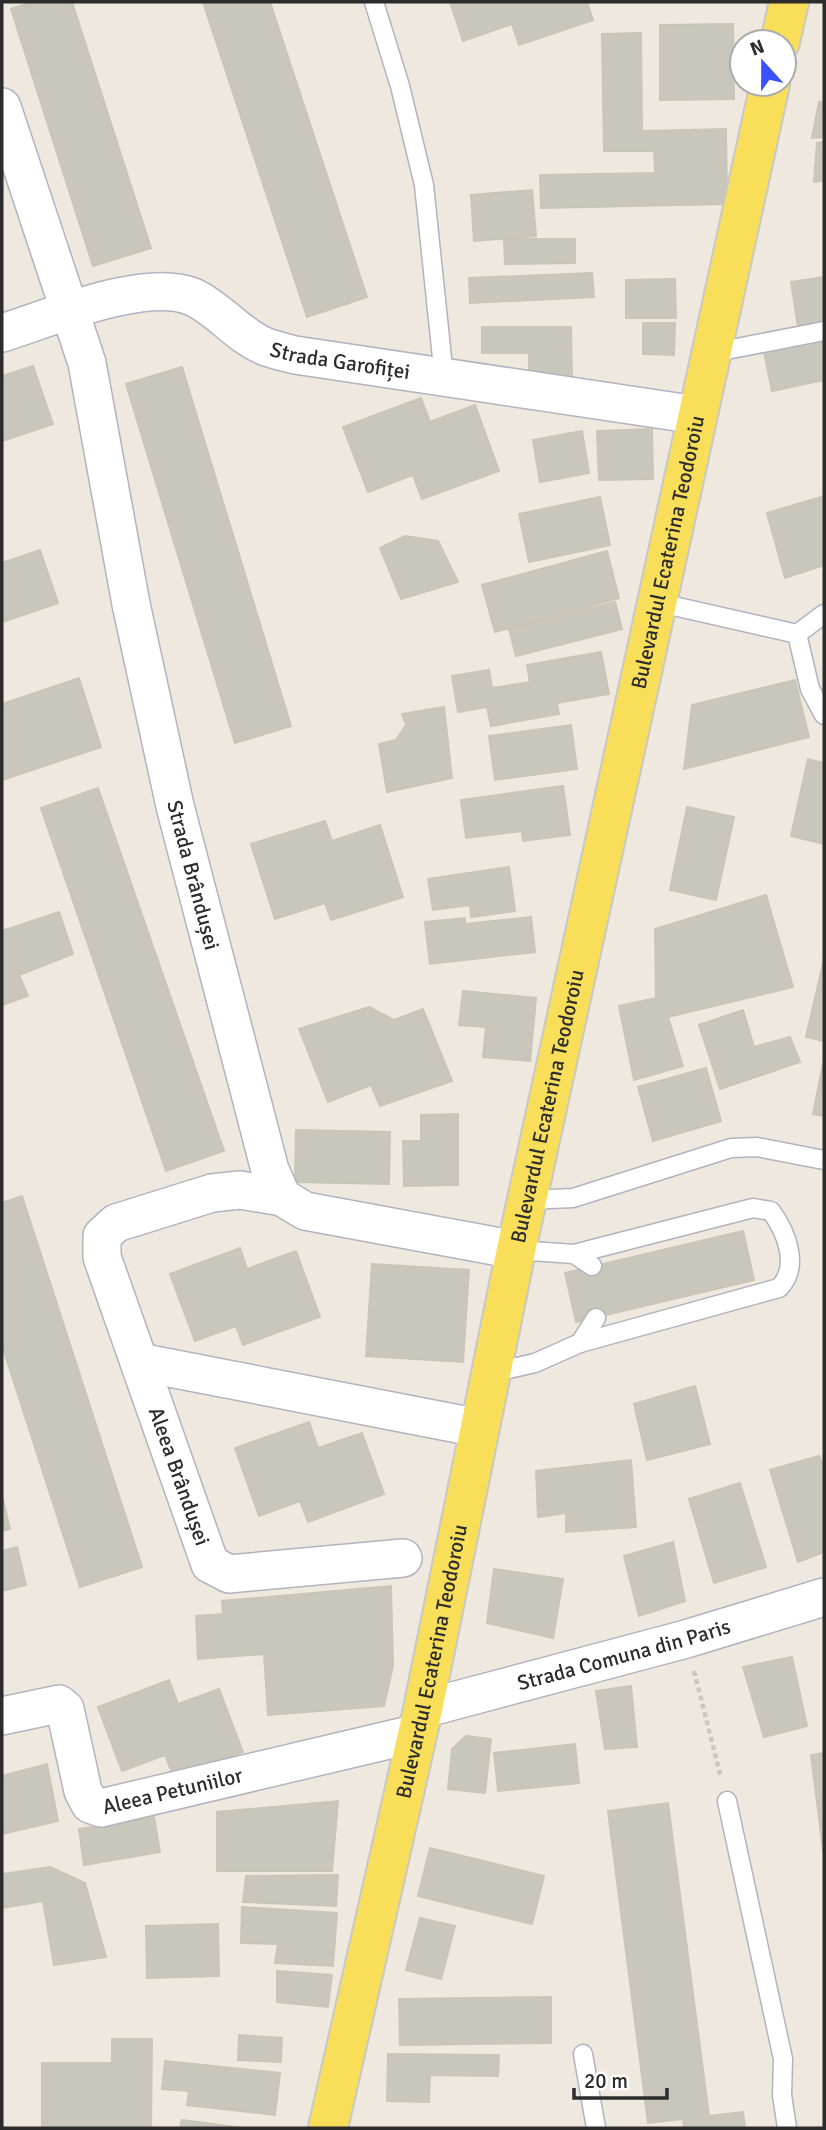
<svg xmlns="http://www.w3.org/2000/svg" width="826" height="2130" viewBox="0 0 826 2130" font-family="Signika,sans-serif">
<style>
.building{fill:#c9c6bc;stroke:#cac5b7;stroke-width:2}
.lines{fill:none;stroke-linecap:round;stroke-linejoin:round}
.lane-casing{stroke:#b2b3c0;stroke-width:21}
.street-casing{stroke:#b2b3c0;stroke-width:40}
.primary-casing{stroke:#c8c8c8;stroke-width:42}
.path{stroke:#c8c8c8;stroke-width:4.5;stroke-dasharray:5 3.5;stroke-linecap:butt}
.lane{stroke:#fff;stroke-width:18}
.street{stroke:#fff;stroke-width:37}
.primary{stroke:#f8de59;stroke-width:38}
.labels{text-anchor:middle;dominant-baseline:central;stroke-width:5;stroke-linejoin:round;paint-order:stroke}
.street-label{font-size:21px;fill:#2c2c2c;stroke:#fff}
</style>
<rect width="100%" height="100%" fill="#eee8de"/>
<g class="building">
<path d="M32 2H72L151 248 93 266 11 9Z"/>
<path d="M203 2H270L367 297 307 317Z"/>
<path d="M450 2H587L593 20 519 45 512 24 463 41Z"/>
<path d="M733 24 734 99 660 100V25Z"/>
<path d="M641 33 642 131 726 129 727 204 541 208 540 175 655 173 654 151H604L602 34Z"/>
<path d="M824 101V137L812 138 819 102Z"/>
<path d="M824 142V180L814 182 817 143Z"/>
<path d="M532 190 536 236 474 241 471 195Z"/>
<path d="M504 239H575V263L505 264Z"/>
<path d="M592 273 594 297 470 303 469 278Z"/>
<path d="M824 277V323L798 327 791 282Z"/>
<path d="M675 279 676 318H626V280Z"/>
<path d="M643 323H675L674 355 643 354Z"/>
<path d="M482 327H571L572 379H529V353H482Z"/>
<path d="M824 339V380L772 391 764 352Z"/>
<path d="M33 366 53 424 2 441V376Z"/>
<path d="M182 367 291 726 235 743 126 384Z"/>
<path d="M421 398 430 422 475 405 499 471 422 499 413 475 368 492 343 427Z"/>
<path d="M652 429 653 479 599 480 597 431Z"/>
<path d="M582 431 589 473 540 482 533 440Z"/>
<path d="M824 496V565L785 578 767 513Z"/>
<path d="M600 497 610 545 529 562 519 514Z"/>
<path d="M405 536 438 541 458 582 401 599 380 548Z"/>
<path d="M40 550 58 603 2 622V563Z"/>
<path d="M607 551 619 598 495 632 482 585Z"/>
<path d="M615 602 622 629 516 656 509 629Z"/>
<path d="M601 652 609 694 557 703 559 714 491 726 487 707 458 712 452 676 489 670 492 688 530 682 527 665Z"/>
<path d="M79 678 101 747 2 780V704Z"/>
<path d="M795 680 809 737 684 769 692 705Z"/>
<path d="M444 707 452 778 387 792 379 744 396 740 406 725 402 714Z"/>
<path d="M571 725 577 769 495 780 489 736Z"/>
<path d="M808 759 824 763V844L791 836Z"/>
<path d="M563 786 570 835 523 841 522 831 466 838 461 800Z"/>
<path d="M98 788 224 1151 166 1171 41 808Z"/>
<path d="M687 807 734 817 716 900 670 890Z"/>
<path d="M325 821 332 841 380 825 403 897 331 920 325 903 275 919 251 844Z"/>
<path d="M509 867 515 911 471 917 470 905 433 910 428 879Z"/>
<path d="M766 895 793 987 668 1017 683 1066 634 1080 619 1006 656 998 655 929Z"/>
<path d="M59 912 73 954 19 975 28 996 2 1005V931Z"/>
<path d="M531 917 535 952 430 964 425 922 465 918V924Z"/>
<path d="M824 959V1041L806 1037Z"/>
<path d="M463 991 536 998 530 1061 483 1057 486 1027 459 1025Z"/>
<path d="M369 1007 394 1020 423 1009 452 1081 380 1106 371 1085 328 1102 299 1029Z"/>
<path d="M743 1010 754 1047 790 1037 800 1062 720 1089 699 1025Z"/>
<path d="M824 1059V1116L813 1114Z"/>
<path d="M706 1068 721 1121 653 1141 638 1087Z"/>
<path d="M458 1114V1185L404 1186 403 1141H421V1115Z"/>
<path d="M296 1130 390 1132 389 1184 295 1182Z"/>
<path d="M22 1196 142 1567 80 1587 2 1345V1203Z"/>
<path d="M743 1231 754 1280 576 1322 565 1273Z"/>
<path d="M240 1248 247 1269 296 1251 320 1317 243 1345 236 1326 195 1341 170 1274Z"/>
<path d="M372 1264 469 1270 463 1362 366 1356Z"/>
<path d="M695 1386 710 1444 647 1460 634 1404Z"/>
<path d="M309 1422 318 1448 362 1433 384 1494 308 1522 300 1501 259 1516 235 1448Z"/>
<path d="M819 1456 824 1468V1552L798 1562 770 1470Z"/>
<path d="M631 1460 636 1527 566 1532V1513L538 1517 536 1471Z"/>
<path d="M740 1483 766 1567 714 1583 689 1499Z"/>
<path d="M2 1496 10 1529 2 1531Z"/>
<path d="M673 1542 685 1601 639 1616 624 1556Z"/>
<path d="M17 1547 26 1585 2 1591V1551Z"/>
<path d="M494 1569 563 1579 553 1638 487 1623Z"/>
<path d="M391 1586 393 1666 384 1706 268 1715 264 1654 198 1659 196 1616 223 1614 222 1601Z"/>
<path d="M792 1657 807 1726 764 1737 743 1667Z"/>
<path d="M169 1680 178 1704 219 1689 243 1752 174 1778 165 1755 122 1771 98 1707Z"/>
<path d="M631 1686 637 1747 605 1749 596 1691Z"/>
<path d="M466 1736 491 1739 485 1793 448 1789 452 1749Z"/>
<path d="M575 1744 579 1783 498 1791 494 1753Z"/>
<path d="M824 1753V1857L811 1755Z"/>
<path d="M47 1764 58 1821 2 1834V1776Z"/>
<path d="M338 1801 332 1871H217V1812Z"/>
<path d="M668 1803 709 2116 743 2112 745 2128H684L683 2119 648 2123 608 1811Z"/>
<path d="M154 1817 160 1852 84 1865 79 1829Z"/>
<path d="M430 1848 544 1876 532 1924 418 1896Z"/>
<path d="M50 1867 85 1883 106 1957 54 1965 43 1901 2 1908V1874Z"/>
<path d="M338 1875 336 1906 243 1902 246 1876Z"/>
<path d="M242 1907 337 1913 333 1966 275 1963 278 1944 241 1943Z"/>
<path d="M420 1918 455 1926 441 1979 406 1970Z"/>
<path d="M218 1924 219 1976 147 1978 146 1926Z"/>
<path d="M277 1971 332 1975 328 2007 277 2002Z"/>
<path d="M551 1997V2043L400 2045 399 1999Z"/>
<path d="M239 2035 282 2038 281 2062 238 2060Z"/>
<path d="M112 2039H152L151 2128H42V2063H112Z"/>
<path d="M388 2054 499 2055 498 2076 430 2075 429 2102 387 2101Z"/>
<path d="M165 2061 280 2073 275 2115 187 2105 189 2091 162 2089Z"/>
<path d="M182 2120 243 2128H180Z"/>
</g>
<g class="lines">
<g class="lane-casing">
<g id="lane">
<path d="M374 2 400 86 424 185 444 377"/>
<path d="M711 353 824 331"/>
<path d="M656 602 797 634 824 614"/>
<path d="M797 634 810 689 824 715"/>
<path d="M527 1200 573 1198 731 1148 757 1147 824 1160"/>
<path d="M516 1250 574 1254 592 1266"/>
<path d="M574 1254 753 1208 771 1211C787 1233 800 1267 779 1288L580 1343"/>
<path d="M491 1373 535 1363 580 1343 596 1318"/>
<path d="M727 1801 783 2059 782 2095 787 2128"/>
<path d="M583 2054 596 2128"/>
</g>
</g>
<g class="street-casing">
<g id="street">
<path id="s1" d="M2 107 87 363 131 604 175 806 270 1170 282 1197 305 1211 516 1250"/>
<path id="s2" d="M2 333C50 318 146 277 193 297 219 309 238 335 264 346 273 350 284 352 295 355L697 415"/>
<path id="s3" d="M282 1197 240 1190 212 1193 116 1223 102 1236V1257L210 1564 229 1574 403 1558"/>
<path d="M139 1362 479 1428"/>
<path id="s4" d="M423 1709 686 1639 824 1597"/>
<path id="s5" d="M2 1716 59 1704 65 1709 83 1791 90 1804 101 1808 418 1733"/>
</g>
</g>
<g class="primary-casing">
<g id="primary">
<path d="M780 42 789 2"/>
<path id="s6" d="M328 2128 423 1709 516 1250 770 84"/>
</g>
</g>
<path class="path" d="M694 1671 721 1778"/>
<use href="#lane" class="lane"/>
<use href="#street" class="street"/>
<use href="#primary" class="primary"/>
</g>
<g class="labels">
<g class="street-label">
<text stroke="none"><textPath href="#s2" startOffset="362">Strada Garofiței</textPath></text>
<text stroke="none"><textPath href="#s6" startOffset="1612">Bulevardul Ecaterina Teodoroiu</textPath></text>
<text stroke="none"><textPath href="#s1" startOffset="793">Strada Brândușei</textPath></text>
<text stroke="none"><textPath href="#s6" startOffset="1045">Bulevardul Ecaterina Teodoroiu</textPath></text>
<text stroke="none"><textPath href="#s3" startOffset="444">Aleea Brândușei</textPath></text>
<text stroke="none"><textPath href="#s4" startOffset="208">Strada Comuna din Paris</textPath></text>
<text stroke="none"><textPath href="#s6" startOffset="478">Bulevardul Ecaterina Teodoroiu</textPath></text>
<text stroke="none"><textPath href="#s5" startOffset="250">Aleea Petuniilor</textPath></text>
</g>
</g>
<rect width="826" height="2130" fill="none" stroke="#2c2c2c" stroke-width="7"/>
<g transform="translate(763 63) rotate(339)"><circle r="33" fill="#ffffff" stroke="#ababab" stroke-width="2"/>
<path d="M0-5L12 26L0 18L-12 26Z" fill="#3a51ff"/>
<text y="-10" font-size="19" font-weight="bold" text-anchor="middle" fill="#2c2c2c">N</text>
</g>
<path d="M574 2088v10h93v-10" fill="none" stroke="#2c2c2c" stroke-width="3.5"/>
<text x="584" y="2088" font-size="21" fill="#2c2c2c" stroke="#ffffff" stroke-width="5" paint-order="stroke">20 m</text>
</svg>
